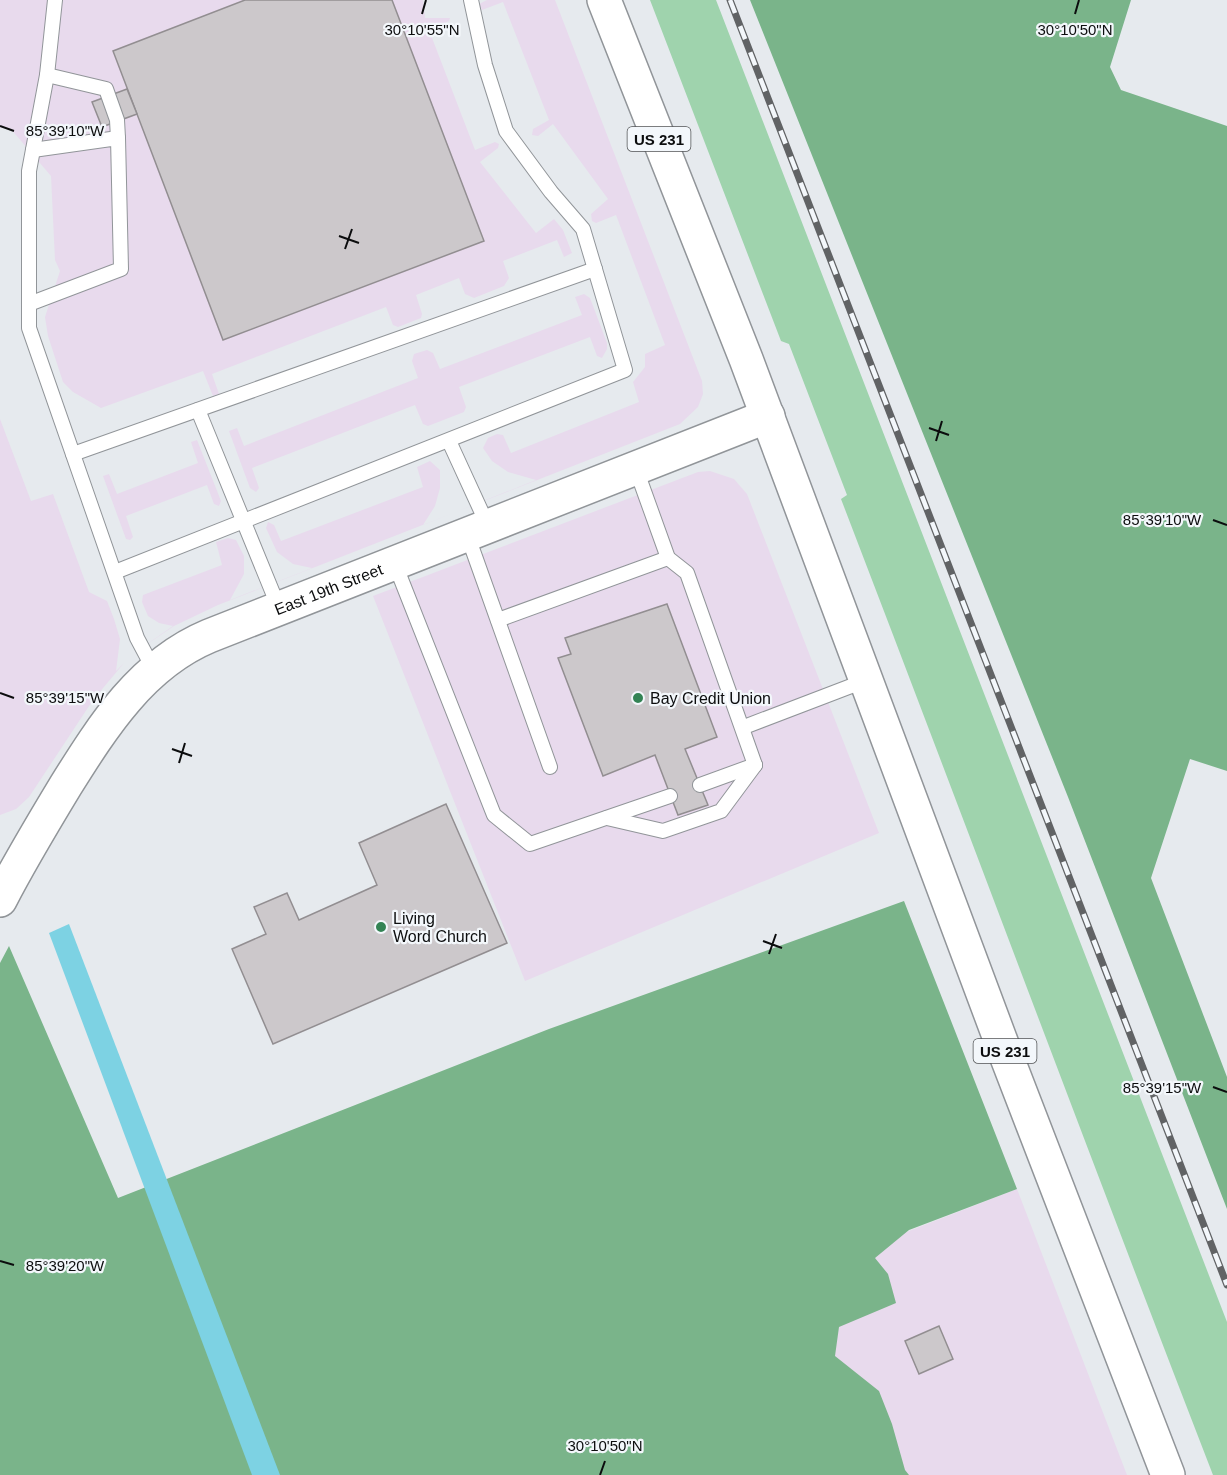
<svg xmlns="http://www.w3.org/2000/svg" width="1227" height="1475" viewBox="0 0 1227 1475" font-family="Helvetica,sans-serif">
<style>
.commercial{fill:#e8daed}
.green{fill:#9fd3ad}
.forest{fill:#7ab48a}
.water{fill:#7dd2e3}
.building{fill:#ccc8cb;stroke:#928e91;stroke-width:1.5}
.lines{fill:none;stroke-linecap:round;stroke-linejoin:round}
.service-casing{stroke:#919599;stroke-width:16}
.secondary-casing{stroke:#919599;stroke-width:36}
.trunk-casing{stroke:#919599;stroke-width:36}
.service{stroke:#fff;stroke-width:14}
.secondary{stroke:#fff;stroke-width:33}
.trunk{stroke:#fff;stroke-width:33}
.rail-casing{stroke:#616365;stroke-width:7}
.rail{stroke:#f3f7fb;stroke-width:4.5;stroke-dasharray:14;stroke-linecap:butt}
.ticks{fill:none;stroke:#0c0d0e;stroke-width:2}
.poi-dot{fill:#338354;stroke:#f3f7fb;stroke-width:2}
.labels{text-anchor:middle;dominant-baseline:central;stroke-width:4.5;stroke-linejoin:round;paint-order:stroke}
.shield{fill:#f3f7fb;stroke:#515355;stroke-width:1.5}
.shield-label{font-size:15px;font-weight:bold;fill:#0c0d0e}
.street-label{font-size:16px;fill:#0c0d0e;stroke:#f3f7fb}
.poi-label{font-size:16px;fill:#0c0d0e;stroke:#f3f7fb;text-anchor:start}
.ticks-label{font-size:15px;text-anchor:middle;fill:#0c0d0e;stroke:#f3f7fb;stroke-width:4.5;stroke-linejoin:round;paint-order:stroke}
</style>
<rect width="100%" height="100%" fill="#e6eaee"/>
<g class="commercial">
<path d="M0 0H423L425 18H450L449 21 429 30 475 150 495 142 499 144 498 148 480 162 536 233 554 219 563 230 572 253 564 257 557 240 503 261 509 278 504 286 474 298 465 294 459 278 416 295 422 314 421 318 398 327 393 325 386 307 212 374 219 394 213 396 203 371 101 408 73 392 63 382 48 336 45 317 60 271 55 260 51 176 10 128H0Z"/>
<path d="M487 0H555L702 381 703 394 698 407 680 424 420 526 218 605 174 626 137 651 173 626 159 623 148 616 142 602 143 595 222 565 216 542 228 538 236 540 244 556V574L230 600 312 568 293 564 277 552 266 528 268 522 274 525 281 541 423 487 417 467 430 461 440 470V488L435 506 423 525 536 480 508 472 492 461 483 448 488 438 497 434 503 435 511 453 639 402 633 382 645 367V354L665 345 616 215 596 223 592 221 591 214 608 199 553 124 538 136 532 135 533 129 549 120 503 2 482 10 479 4Z"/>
<path d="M584 294 590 298 607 343V349L602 358 597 356 590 337 459 387 466 407 464 412 428 426 423 424 415 405 252 468 259 488 256 492 250 488 229 431 237 428 244 446 418 378 412 361 414 354 427 350 433 353 440 369 582 315 575 297Z"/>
<path d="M0 419 31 501 53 494 89 592 107 601 114 619 120 639 116 671 124 663 93 700 29 797 16 809 0 815Z"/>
<path d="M197 440 221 501 219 506 214 504 207 485 126 516 133 537 130 540 126 539 103 476 109 474 117 494 198 463 191 442Z"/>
<path d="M710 471 734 479 747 494 879 833 525 981 373 596 698 472Z"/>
<path d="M1017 1189 1127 1475H827L755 1291Z"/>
</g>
<path class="green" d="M650 0H716L1227 1322V1475H1213C1087 1150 966 824 841 499L847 495 789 344 781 341Z"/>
<g class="forest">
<path d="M750 0H1131L1110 67 1121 90 1227 126V771L1190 759 1151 878 1227 1077V1209L1068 797Z"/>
<path d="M904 901 1017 1189 909 1230 875 1258 888 1274 896 1303 839 1327 835 1356 879 1391 892 1424 905 1470 909 1475H0V963L9 946 118 1198 549 1029Z"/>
</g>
<path class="water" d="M69 924 280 1475H252L49 933Z"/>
<g class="building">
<path d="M245 0H392L484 241 223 340 113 51Z"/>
<path d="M127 89 137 114 102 127 92 102Z"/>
<path d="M667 604 717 737 685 749 708 805 678 815 655 755 603 776 558 658 571 654 565 638Z"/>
<path d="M446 804 507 943 273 1044 232 949 266 934 254 907 287 893 299 920 377 885 359 843Z"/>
<path d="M939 1326 953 1359 919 1374 905 1341Z"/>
</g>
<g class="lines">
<g class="service-casing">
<g id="service">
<path d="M55 0 47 75 29 171V328L137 638 154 670"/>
<path d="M47 75 106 89 117 120 118 138"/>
<path d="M29 304 121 269 118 138 33 150"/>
<path d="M198 410 279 608"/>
<path d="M449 441 488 526"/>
<path d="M73 454 595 269"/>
<path d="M636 469 668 558 687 573 755 765"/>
<path d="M467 534 550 767"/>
<path d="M395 564 494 815 530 844 670 796"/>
<path d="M115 572 625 370 583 229 551 192 506 131 485 65 471 0"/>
<path d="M498 620 668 558"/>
<path d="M744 727 867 680"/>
<path d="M700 785 755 765"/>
<path d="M607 818 663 831 721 811 755 765"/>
</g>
</g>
<g class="secondary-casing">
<g id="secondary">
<path id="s1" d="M0 900C20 861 43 823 66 785 103 726 142 664 209 636L768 416"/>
</g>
</g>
<g class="trunk-casing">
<path id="trunk" d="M604 0 746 359 1006 1055 1168 1475"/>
</g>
<use href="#service" class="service"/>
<use href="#secondary" class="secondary"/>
<use href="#trunk" class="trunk"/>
<g class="rail-casing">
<path id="rail" d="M730 0 1227 1285"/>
</g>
<use href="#rail" class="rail"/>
</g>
<path class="ticks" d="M422 14 426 0M1075 14 1079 0M0 126 14 131M339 236 359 243M345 249 352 229M929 428 949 435M936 441 942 421M1213 520 1227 525M0 693 14 698M172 749 192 756M179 763 185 743M763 941 782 948M769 954 776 934M1213 1087 1227 1092M0 1261 14 1265M600 1475 605 1461"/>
<g class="poi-dot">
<circle cx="638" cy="698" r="6"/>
<circle cx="381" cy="927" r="6"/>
</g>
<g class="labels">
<g class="shield">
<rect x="627.5" y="127" width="63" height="24" rx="4.5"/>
<rect x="973.5" y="1039" width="63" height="24" rx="4.5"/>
</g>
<g class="shield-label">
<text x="659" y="139">US 231</text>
<text x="1005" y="1051">US 231</text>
</g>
<g class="street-label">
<text stroke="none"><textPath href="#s1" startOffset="471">East 19th Street</textPath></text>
</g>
<g class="poi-label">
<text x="650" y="698">Bay Credit Union</text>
<text x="393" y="918">Living<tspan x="393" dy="18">Word Church</tspan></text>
</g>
</g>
<g class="ticks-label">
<text x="422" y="35">30°10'55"N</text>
<text x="1075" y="35">30°10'50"N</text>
<text x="65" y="136">85°39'10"W</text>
<text x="1162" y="525">85°39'10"W</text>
<text x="65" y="703">85°39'15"W</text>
<text x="1162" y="1093">85°39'15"W</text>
<text x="65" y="1271">85°39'20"W</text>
<text x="605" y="1451">30°10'50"N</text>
</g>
</svg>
